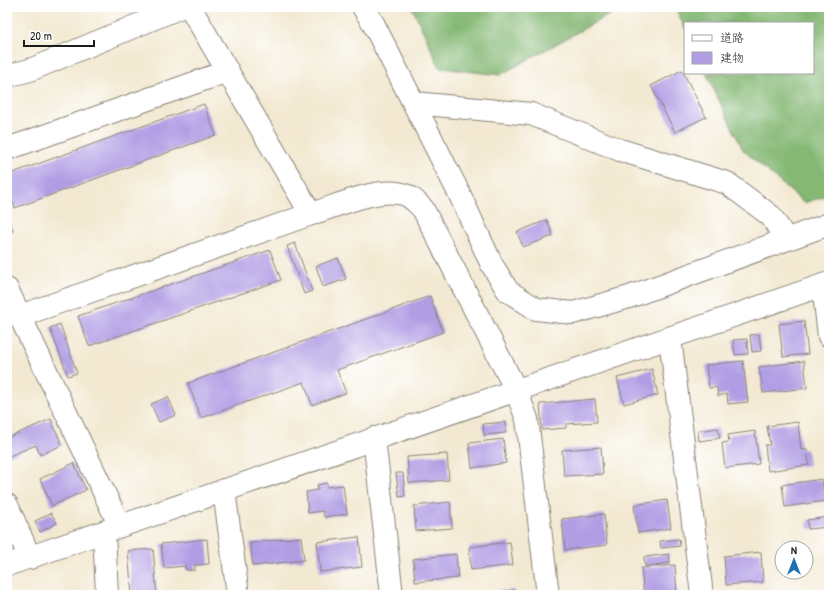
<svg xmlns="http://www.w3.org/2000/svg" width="836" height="602" viewBox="0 0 836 602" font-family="'Patrick Hand','Klee One',sans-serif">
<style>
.forest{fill:#84b873;stroke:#506a48}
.building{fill:#b09de4}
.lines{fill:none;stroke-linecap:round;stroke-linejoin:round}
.minor-casing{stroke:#888277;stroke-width:24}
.minor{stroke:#fff;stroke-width:22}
</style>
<rect width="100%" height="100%" fill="#fff"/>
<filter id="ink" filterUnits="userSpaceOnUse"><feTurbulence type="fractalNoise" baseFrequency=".025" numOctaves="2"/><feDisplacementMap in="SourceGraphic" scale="8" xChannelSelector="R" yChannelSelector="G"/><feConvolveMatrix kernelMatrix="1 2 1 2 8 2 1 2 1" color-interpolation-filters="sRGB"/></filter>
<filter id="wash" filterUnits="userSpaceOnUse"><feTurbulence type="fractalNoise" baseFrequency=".012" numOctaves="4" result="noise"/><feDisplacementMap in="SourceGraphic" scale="16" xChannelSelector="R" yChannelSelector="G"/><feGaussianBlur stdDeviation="0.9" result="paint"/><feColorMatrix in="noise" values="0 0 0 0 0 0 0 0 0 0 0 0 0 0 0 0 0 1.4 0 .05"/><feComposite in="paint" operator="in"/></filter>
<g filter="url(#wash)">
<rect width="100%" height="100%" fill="#f3e9d2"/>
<g class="forest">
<path d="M412 7H623L500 75 440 68Z"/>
<path d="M675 7H829V195L804 203 743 150 706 73H813V23H685V29Z"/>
</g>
<g id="blocks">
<g class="building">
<path d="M682 70 706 117 675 132 651 86Z"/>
<path d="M204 104 216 135 15 208 7 187V175Z"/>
<path d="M7 216 13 231 7 233Z"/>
<path d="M547 220 553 236 523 247 517 232Z"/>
<path d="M295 243 312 291 304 294 287 246Z"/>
<path d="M270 250 281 280 89 346 78 316Z"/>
<path d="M338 258 346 279 323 287 316 266Z"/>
<path d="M430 296 443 332 337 370 346 393 312 405 304 382 201 418 188 383Z"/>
<path d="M804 321 808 354 783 357 779 324Z"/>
<path d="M60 324 77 373 68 376 50 328Z"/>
<path d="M759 334 761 351 752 352 750 335Z"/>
<path d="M747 339 748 354 735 355 733 340Z"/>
<path d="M743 361 748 402 728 404 727 394 718 396 717 387 709 388 706 365Z"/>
<path d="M804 361 807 388 763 393 759 367Z"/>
<path d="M652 369 658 395 624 404 617 378Z"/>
<path d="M168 397 176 415 159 422 151 404Z"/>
<path d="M595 399 597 422 566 424V428L542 430 540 404Z"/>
<path d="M51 419 62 445 40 455 36 445 9 456 7 451V438Z"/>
<path d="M506 422V433L484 435 483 424Z"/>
<path d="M798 422 801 450 807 449 809 465 768 471 765 445H770L767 426Z"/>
<path d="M718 428 720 438 699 441 698 431Z"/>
<path d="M755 431 759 464 725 468 722 443 729 442 728 435Z"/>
<path d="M503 439 506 463 472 468 469 443Z"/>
<path d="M601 447 603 474 564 476 562 450Z"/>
<path d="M447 454 449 480 409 483 407 457Z"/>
<path d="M74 463 86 490 52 506 40 479Z"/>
<path d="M396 473H403L405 496 399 497Z"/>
<path d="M822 479 825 501 785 507 782 485Z"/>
<path d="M327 483V487L343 485 347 514 324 517 323 511 308 513 306 492 318 490 317 485Z"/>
<path d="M667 500 671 528 638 533 634 505Z"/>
<path d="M450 502 452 528 416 531 414 506Z"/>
<path d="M51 513 57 523 40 532 35 521Z"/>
<path d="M604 514 607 545 565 550 562 519Z"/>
<path d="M829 517V527L808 529 807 520Z"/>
<path d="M301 537 304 560 253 566 250 543Z"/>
<path d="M359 537 362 567 320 572 317 542Z"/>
<path d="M207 539 209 564 195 565V570H186L185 566 164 568 161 544Z"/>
<path d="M679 539 680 546 661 548 660 541Z"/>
<path d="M510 542 513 565 471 570 469 547Z"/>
<path d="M153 549 157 595H132L128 551Z"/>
<path d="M761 552 763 582 726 585 724 556Z"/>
<path d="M456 554 458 578 415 582 413 559Z"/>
<path d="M669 554 670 563 645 566 644 557Z"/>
<path d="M675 565 677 595H644L641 568Z"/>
<path d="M514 590V595H482V594Z"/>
</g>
</g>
</g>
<g filter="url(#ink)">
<use href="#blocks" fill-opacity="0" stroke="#888277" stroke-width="1"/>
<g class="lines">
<g class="minor-casing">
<g id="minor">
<path d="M190 7 311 214C337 206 377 187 403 194 411 196 417 203 423 209L516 390 527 419 548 595"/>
<path d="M363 7 373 23 459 193 492 265 508 291 536 309 573 313 629 297 829 224"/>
<path d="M7 76 30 70 181 7"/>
<path d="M414 103 531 114 620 150 727 183 771 216 786 239"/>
<path d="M7 149 228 71"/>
<path d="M823 285 829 336"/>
<path d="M7 289 120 526"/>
<path d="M20 316 311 214"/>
<path d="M670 338 702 595"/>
<path d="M374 438 392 595"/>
<path d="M224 490 238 595"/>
<path d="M7 505 30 558"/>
<path d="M104 532 107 595"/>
<path d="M7 565 829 283"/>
</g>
</g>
<use href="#minor" class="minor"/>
</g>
</g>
<rect width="836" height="602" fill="none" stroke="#fff" stroke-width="24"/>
<rect x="684" y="22" width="130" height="52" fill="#ffffff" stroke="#a4a4a4"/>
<rect x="692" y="35" width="20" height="6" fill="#ffffff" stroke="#a4a4a4"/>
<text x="720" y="42" font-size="12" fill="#1c1c1c">道路</text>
<rect x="692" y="52" width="20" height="12" fill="#b09de4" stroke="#a4a4a4"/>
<text x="720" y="62" font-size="12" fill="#1c1c1c">建物</text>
<g transform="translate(794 560)"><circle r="19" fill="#ffffff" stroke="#a4a4a4"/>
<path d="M0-3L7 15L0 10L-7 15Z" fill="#1f6fb2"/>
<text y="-6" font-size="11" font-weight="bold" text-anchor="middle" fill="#1c1c1c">N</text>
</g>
<path d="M24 40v6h70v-6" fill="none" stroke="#1c1c1c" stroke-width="2"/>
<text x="30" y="40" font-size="12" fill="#1c1c1c" stroke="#ffffff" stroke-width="3" paint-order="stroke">20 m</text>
</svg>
